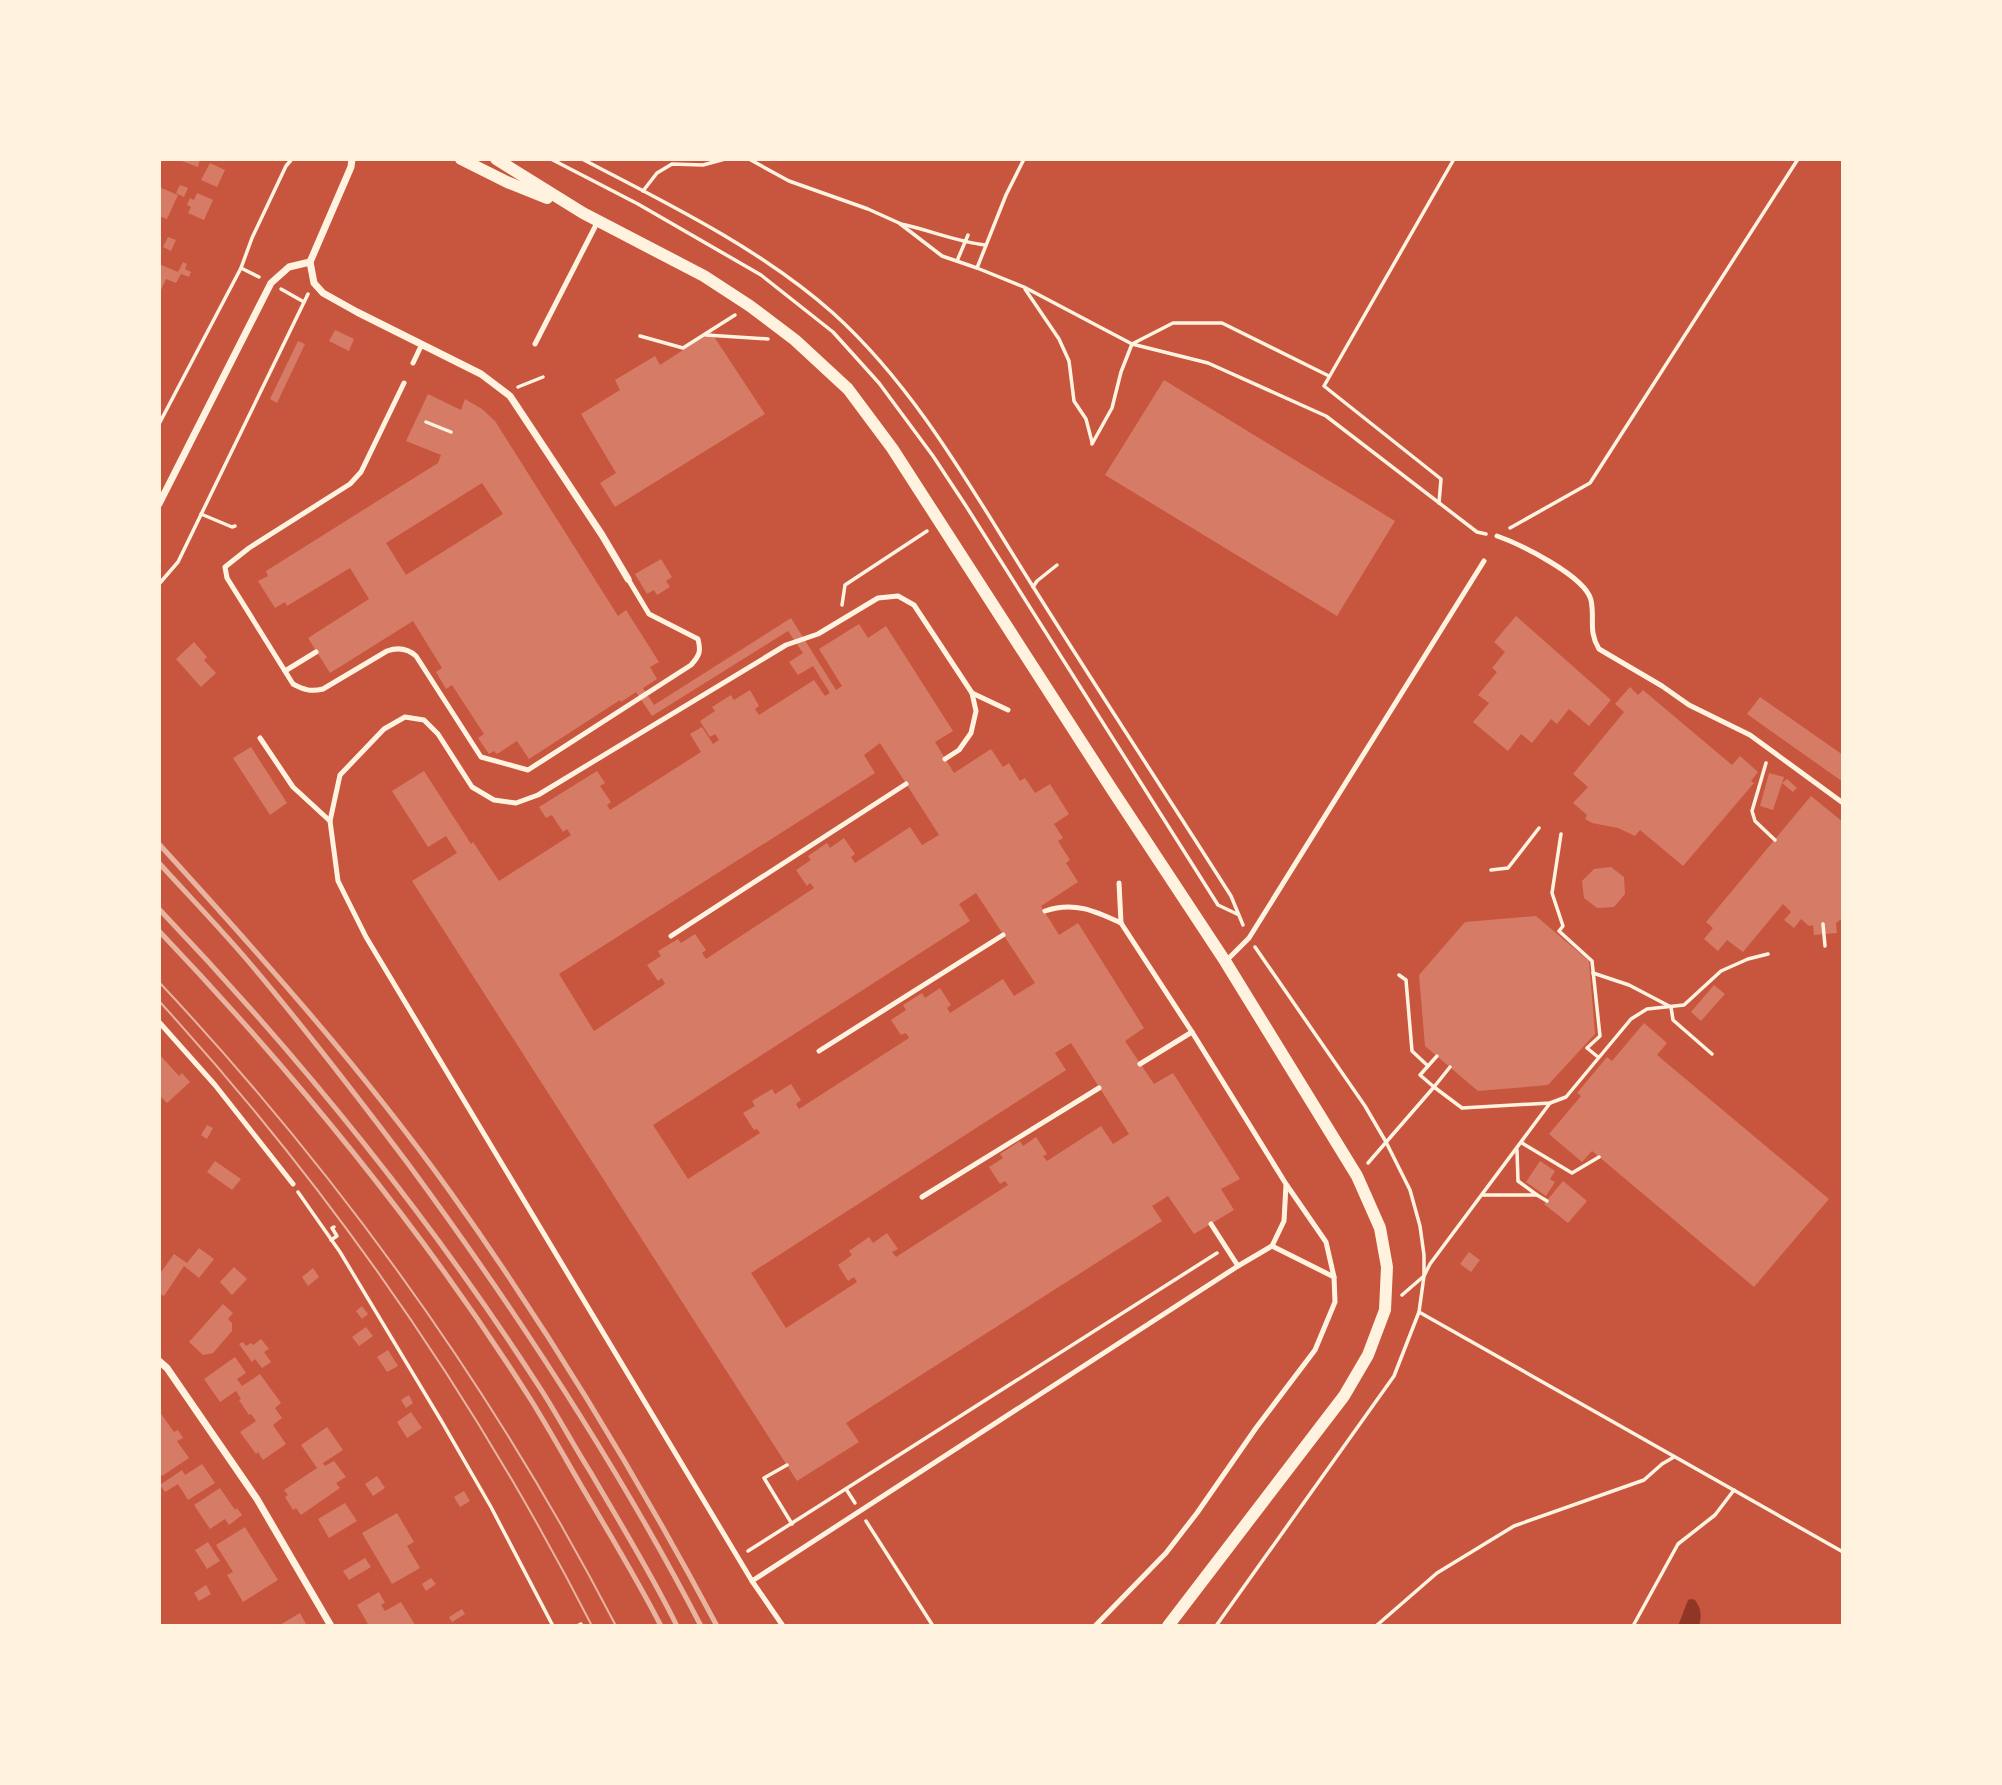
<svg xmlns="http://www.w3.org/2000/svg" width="2002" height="1785" viewBox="0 0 2002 1785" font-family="Manrope,sans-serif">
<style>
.water{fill:#8f3625}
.building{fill:#d67c66;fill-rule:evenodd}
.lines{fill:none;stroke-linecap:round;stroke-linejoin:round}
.path{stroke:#fff3e0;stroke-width:3.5}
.service{stroke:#fff3e0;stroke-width:5}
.minor{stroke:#fff3e0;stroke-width:7}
.tertiary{stroke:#fff3e0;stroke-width:12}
.tram{stroke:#e9b49f;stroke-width:2}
.rail{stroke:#e9b49f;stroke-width:5}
</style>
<rect width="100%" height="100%" fill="#c8553d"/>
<path class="water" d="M1691 1599 1695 1600C1701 1609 1702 1615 1699 1626H1678L1688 1600Z"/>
<g class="building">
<path d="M183 159H200L198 167 182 161Z"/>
<path d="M210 163 225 170 217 187 201 180Z"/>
<path d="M180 185 188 188 184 197 176 193Z"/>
<path d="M159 187 178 195 167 219 159 216Z"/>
<path d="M197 193 213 200 204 220 188 213 191 207 187 205 190 198 194 200Z"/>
<path d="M168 237 176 240 171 251 163 247Z"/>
<path d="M183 262 187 264 185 269 191 272 189 277 181 274 176 283 166 279 159 294V264L178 272Z"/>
<path d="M335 330 354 339 349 351 329 341Z"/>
<path d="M711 332 765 414 615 507 600 483 616 473 581 414 620 390 615 380 655 356 660 365Z"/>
<path d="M298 341 305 344 277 403 270 399Z"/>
<path d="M1164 380 1395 521 1337 616 1105 475Z"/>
<path d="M428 394 461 410 465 399 482 409 495 421 618 616 626 610 659 662 650 667 657 679 643 688 654 705 791 618 836 690 842 686 819 649 859 624 868 638 886 626 953 731 935 742 954 773 991 749 1003 767 1009 763 1020 781 1025 778 1035 793 1050 784 1069 814 1054 824 1063 838 1058 841 1070 860 1066 863 1078 882 1041 906 1059 935 1078 923 1144 1028 1125 1041 1154 1084 1173 1073 1240 1179 1221 1189 1234 1210 1194 1234 1168 1196 1152 1206 1162 1221 846 1423 859 1442 797 1481 412 881 457 853 446 836 428 847 392 791 424 771 471 844 473 842 499 881 571 835 567 829 563 832 552 815 546 818 539 807 597 771 605 783 600 786 611 802 607 805 610 810 701 752 690 734 702 727 713 744 719 740 715 734 710 737 700 721 715 711 712 707 731 695 734 700 750 690 759 706 755 709 759 715 814 680 825 696 830 693 813 666 798 675 789 662 803 653 788 631 652 716 636 692 621 702 620 700 529 759 517 741 497 754 494 751 489 754 478 738 484 734 452 685 446 689 436 672 442 668 413 621 330 673 308 638 369 599 350 568 287 606 285 602 275 608 258 581 268 576 266 571 438 463 441 455 406 441ZM482 483 503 514 406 575 386 543ZM880 743 939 835 922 845 910 827 855 863 851 857 855 854 844 838 830 848 827 843 808 856 811 860 796 870 807 886 810 883 814 888 706 959 702 953 706 950 695 934 681 943 678 939 658 951 661 956 647 965 658 981 662 978 665 984 594 1031 559 974 875 773 864 755ZM976 893 1035 983 1014 996 1003 979 950 1013 947 1008 951 1005 940 988 925 998 922 993 903 1005 906 1010 891 1020 901 1035 906 1033 909 1038 799 1109 796 1104 801 1100 791 1084 775 1094 772 1089 752 1101 755 1106 743 1113 754 1130 757 1129 760 1133 688 1179 653 1125 970 921 959 904ZM1071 1043 1129 1134 1113 1144 1101 1126 1047 1161 1043 1156 1047 1154 1036 1137 1023 1146 1020 1141 1000 1154 1003 1158 989 1167 1000 1184 1005 1181 1008 1185 896 1257 892 1252 898 1249 887 1233 873 1243 869 1237 849 1251 852 1255 838 1265 848 1281 854 1277 857 1282 786 1328 751 1273 1066 1070 1055 1053Z"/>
<path d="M661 559 672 577 666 581 670 587 657 595 654 590 647 594 635 574Z"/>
<path d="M1516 616 1611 700 1589 726 1569 709 1557 724 1551 719 1532 743 1521 734 1508 751 1473 722 1489 703 1478 695 1497 672 1492 668 1505 652 1494 642Z"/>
<path d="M194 642 207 657 204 660 216 673 201 687 176 659Z"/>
<path d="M1630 687 1638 695 1643 690 1732 765 1740 756 1758 772 1751 781 1754 783 1683 866 1640 830 1635 836 1618 828 1592 823 1585 819 1587 815 1573 803 1588 787 1573 774 1624 712 1615 704Z"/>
<path d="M1760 697 1843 755V782L1747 714Z"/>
<path d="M251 747 287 803 270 815 233 758Z"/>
<path d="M1769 773 1784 777 1773 810 1760 806Z"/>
<path d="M1787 779 1797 788 1793 792 1782 783Z"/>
<path d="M1811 796 1843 822V918L1836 923 1837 933 1814 935 1813 925 1809 926 1801 919 1794 928 1784 920 1791 912 1783 904 1743 952 1727 940 1718 951 1704 939 1713 928 1706 922Z"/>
<path d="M1611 867 1624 877 1625 894 1614 907 1597 908 1584 898 1582 881 1594 869Z"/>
<path d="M1536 916 1589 961 1595 1034 1548 1085 1478 1091 1425 1046 1419 975 1465 922Z"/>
<path d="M1714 985 1725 994 1701 1021 1691 1012Z"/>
<path d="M1644 1023 1667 1043 1657 1055 1829 1199 1754 1287 1592 1151 1582 1162 1549 1134 1581 1096 1577 1093 1607 1057 1612 1061Z"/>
<path d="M159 1054 179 1076 182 1073 190 1082 167 1103 159 1095Z"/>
<path d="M207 1125 213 1128 207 1139 201 1135Z"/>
<path d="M215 1161 241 1179 232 1190 207 1172Z"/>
<path d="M1540 1161 1555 1171 1550 1179 1555 1182 1546 1196 1526 1182Z"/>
<path d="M1563 1181 1587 1201 1568 1223 1544 1204Z"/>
<path d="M199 1248 214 1259 199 1278 184 1266 164 1296 159 1293V1275L174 1254 187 1263Z"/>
<path d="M1469 1252 1480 1260 1471 1272 1460 1264Z"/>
<path d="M234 1267 247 1279 232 1295 220 1282Z"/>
<path d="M313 1268 319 1277 308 1286 302 1277Z"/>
<path d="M223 1304 233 1313 228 1319 232 1323V1331L213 1353 203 1355 189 1342Z"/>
<path d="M362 1306 368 1314 362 1319 356 1311Z"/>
<path d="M366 1327 373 1336 359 1346 352 1337Z"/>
<path d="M261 1339 269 1349 264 1352 271 1362 262 1368 255 1359 252 1362 239 1344 243 1342 246 1346 251 1343 253 1345Z"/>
<path d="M388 1350 398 1366 387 1372 377 1357Z"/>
<path d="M235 1357 246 1373 237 1379 242 1386 260 1374 281 1403 275 1408 282 1418 273 1425 286 1444 263 1460 258 1452 256 1454 240 1432 256 1421 251 1414 249 1415 239 1400 241 1399 236 1391 220 1402 204 1379Z"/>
<path d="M409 1395 413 1403 406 1408 401 1400Z"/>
<path d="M159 1411 174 1432 178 1430 183 1438 177 1441 189 1458 162 1476 159 1472Z"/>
<path d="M411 1412 422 1428 407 1438 397 1422Z"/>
<path d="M327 1427 343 1450 323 1463 325 1466 334 1461 346 1477 336 1483 340 1488 301 1515 296 1508 293 1510 285 1497 288 1495 284 1490 317 1468 301 1445Z"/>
<path d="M202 1464 215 1483 188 1500 178 1484 165 1492 160 1485 182 1470 185 1475Z"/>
<path d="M377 1476 385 1488 373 1496 365 1484Z"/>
<path d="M220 1488 235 1510 237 1508 242 1515 229 1525 225 1519 210 1529 194 1505Z"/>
<path d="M464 1491 470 1501 460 1507 454 1497Z"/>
<path d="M345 1503 357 1521 329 1538 318 1519Z"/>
<path d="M397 1513 414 1542 407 1546 420 1568 392 1584 362 1533Z"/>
<path d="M245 1527 278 1580 243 1602 227 1575 233 1572 216 1545Z"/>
<path d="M208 1542 220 1561 207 1569 195 1550Z"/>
<path d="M365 1558 371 1567 349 1580 343 1571Z"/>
<path d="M431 1578 436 1584 426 1591 422 1584Z"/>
<path d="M206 1585 211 1594 199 1601 194 1593Z"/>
<path d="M379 1592 385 1603 381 1605 385 1611 401 1602 415 1625 369 1626 357 1605Z"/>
<path d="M462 1609 465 1614 452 1622 449 1617Z"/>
<path d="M300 1613 307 1626H278Z"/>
</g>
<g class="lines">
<g class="path">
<path d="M551 159 638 204 761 275 833 332 879 383 933 456 966 506 1218 905 1237 914"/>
<path d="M582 159C667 203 761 249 833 313 917 389 972 490 1032 585 1097 689 1165 792 1231 896L1243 925"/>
<path d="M749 159 789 181 868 209 899 223 942 256 977 268 1024 287 1132 344 1208 363 1326 416 1477 532 1486 534"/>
<path d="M643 191 657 173 672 164 703 165 725 159"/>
<path d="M901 224C930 230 957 242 986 245"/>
<path d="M957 261 968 235"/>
<path d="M977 268 1006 195 1024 159"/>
<path d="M259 277 241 268 252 238 286 166 292 159"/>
<path d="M281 289 304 302"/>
<path d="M1025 289 1059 339 1069 361 1074 401 1086 419 1092 442"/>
<path d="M706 335 768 339"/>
<path d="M640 336 683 348 735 315"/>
<path d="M518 387 543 377"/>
<path d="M426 422 451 432"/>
<path d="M159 424 241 268"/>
<path d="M1092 444 1112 408 1121 372 1132 344 1173 323H1222L1329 376"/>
<path d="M1439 503 1441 479 1324 386 1454 159"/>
<path d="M201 514 232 527 235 526"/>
<path d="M1510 528 1590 483 1798 159"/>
<path d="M159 584 178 562 308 294"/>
<path d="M1033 587 1037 581 1057 565"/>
<path d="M842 605 845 585 927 531"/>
<path d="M1766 763 1752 811 1755 821 1775 840"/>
<path d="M1561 834 1552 893 1563 926 1559 931 1592 961 1600 1036 1587 1048 1598 1057"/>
<path d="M1491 870 1508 868 1539 828"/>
<path d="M1823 924 1825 946"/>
<path d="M1593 973 1629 985 1671 1007 1673 1020 1712 1054"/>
<path d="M1399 975 1406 980 1412 1051 1428 1066"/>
<path d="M1450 1067 1434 1087 1462 1108 1550 1103 1566 1097 1631 1019 1647 1009 1684 1005 1721 971 1748 959 1768 954"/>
<path d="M1522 1143 1572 1173 1599 1157"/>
<path d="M1368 1163 1434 1087 1420 1075 1437 1056"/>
<path d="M298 1192 340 1252 442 1422 491 1507 553 1626"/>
<path d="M1483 1195H1537L1518 1181 1517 1150"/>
<path d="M1537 1195 1547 1201"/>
<path d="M331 1240 337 1236 332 1228 334 1227"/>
<path d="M1402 1295 1424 1276 1430 1264 1550 1103"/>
<path d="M1419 1312 1843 1552"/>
<path d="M787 1465 764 1478 792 1524"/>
<path d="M846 1489 855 1503"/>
<path d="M866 1521 933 1626"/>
<path d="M748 1551 1217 1253"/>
<path d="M577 1626 581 1624"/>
<path d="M1216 1626 1394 1376 1419 1312 1424 1276V1255L1420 1226 1410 1190 1386 1142 1365 1106 1255 947"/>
<path d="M1376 1626 1437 1573 1514 1526 1644 1480 1662 1464 1674 1457"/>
<path d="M1633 1626 1678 1544 1715 1515 1734 1490"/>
</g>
<g class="service">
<path d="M535 344 598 221"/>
<path d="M413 363 422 344"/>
<path d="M404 383 361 472 350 484 249 548 225 567 227 578 293 684C304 690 311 692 323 689L387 651C398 647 407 648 416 656L481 757 528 770 691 665C700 655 701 651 698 639L649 614 628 579"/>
<path d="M1497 536C1520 544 1585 576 1591 600 1595 619 1588 631 1599 649L1662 686 1689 705 1750 735 1843 803"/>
<path d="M285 671 316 652"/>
<path d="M972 693 1008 710"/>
<path d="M260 738 293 787 330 821"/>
<path d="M1119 883 1121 923 1192 1032 1286 1184 1326 1242 1334 1277"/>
<path d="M1045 911C1074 901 1095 911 1121 923"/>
<path d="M671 936 906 784"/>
<path d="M1226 961 1249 938 1484 561"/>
<path d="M159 1022 215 1085 293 1184"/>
<path d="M819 1051 1003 935"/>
<path d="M1140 1064 1192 1032"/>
<path d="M922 1197 1099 1088"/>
<path d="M1211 1224 1238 1266"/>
<path d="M1272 1246 1284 1221 1286 1185"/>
<path d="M752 1581 1238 1266 1272 1246 1334 1277 1335 1302 1315 1350 1256 1428 1197 1513 1166 1553 1095 1626"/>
<path d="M783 1626 752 1581 366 937 338 881 330 821 340 775 384 729 405 717 424 720 438 734 472 787 494 800 516 803 538 795 786 645 818 634 878 598 898 596 914 605 972 693 976 711 971 733 959 750 945 759"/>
</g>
<g class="minor">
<path d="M352 159 351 167 310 262 314 283 323 293 357 312 481 374 510 396 602 535 628 579"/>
<path d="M159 504 271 283 289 267 310 262"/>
<path d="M159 1361 167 1368 257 1499 331 1626"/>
</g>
<g class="tertiary">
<path d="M461 159 507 182 547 198"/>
<path d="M496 159 583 213 704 276 750 306 795 340 848 389 892 448 1111 788 1225 961 1357 1176 1380 1228 1387 1267 1385 1310 1368 1355 1344 1396 1168 1626"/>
</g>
<g class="tram">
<path d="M159 982C339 1174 495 1392 616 1626"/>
<path d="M159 1001C331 1189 476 1399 592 1626"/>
</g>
<g class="rail">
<path d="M159 844C261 956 363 1070 451 1193 549 1331 637 1476 717 1626"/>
<path d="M159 863C189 896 220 928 248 961 304 1027 357 1096 409 1165 517 1312 617 1464 701 1626"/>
<path d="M159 909C301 1058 430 1217 542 1391 559 1418 574 1446 591 1473 620 1523 651 1573 677 1626"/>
<path d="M159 931C297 1076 424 1231 531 1400 549 1429 565 1458 582 1487 609 1533 637 1579 661 1626"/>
</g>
</g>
<rect width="2002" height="1785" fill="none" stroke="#fff3e0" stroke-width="322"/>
</svg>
